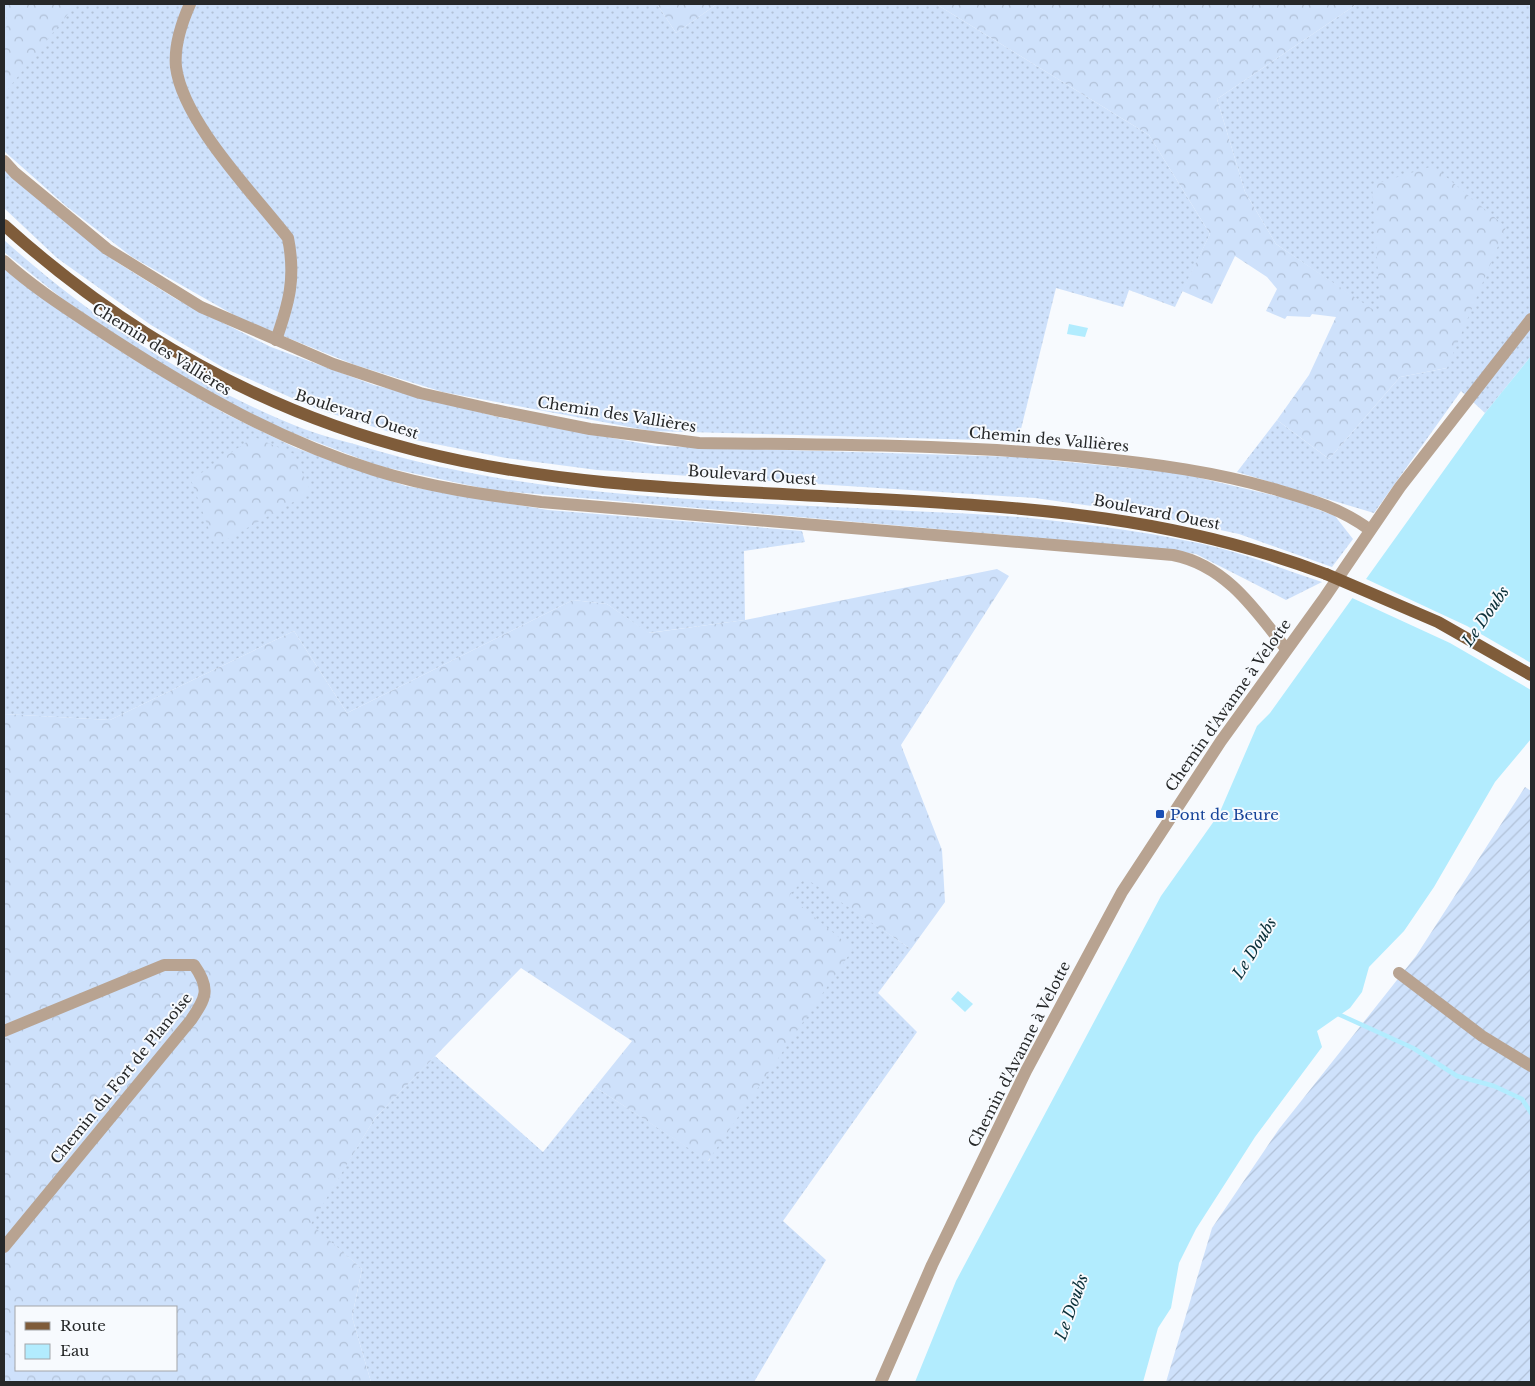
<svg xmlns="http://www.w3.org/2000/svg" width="1535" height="1386" viewBox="0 0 1535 1386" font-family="'Libre Baskerville',serif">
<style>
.grass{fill:url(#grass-dots)}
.forest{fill:url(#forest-crowns);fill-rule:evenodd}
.garden{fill:url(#garden-furrows)}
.water{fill:#b2ecfe}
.pier{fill:#f7fafe}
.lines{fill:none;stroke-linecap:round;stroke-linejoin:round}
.stream{stroke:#b2ecfe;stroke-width:4.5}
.minor{stroke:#b8a391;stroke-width:12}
.major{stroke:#7f5c3a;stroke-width:12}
.major-bridge{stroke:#7f5c3a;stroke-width:12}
.transit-dot{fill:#1a4fb4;stroke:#f7fafe;stroke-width:2}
.labels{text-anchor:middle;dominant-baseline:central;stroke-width:4;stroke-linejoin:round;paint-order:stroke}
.street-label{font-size:15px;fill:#262829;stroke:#f7fafe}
.transit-label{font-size:15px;fill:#164399;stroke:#f7fafe;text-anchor:start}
.water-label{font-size:16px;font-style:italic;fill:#0a2f38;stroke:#f7fafe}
</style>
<defs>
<pattern id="grass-dots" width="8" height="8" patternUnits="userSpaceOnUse" patternTransform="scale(1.25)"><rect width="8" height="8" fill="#cee1fb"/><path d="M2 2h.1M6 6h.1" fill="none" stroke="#b1c1d7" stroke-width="1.8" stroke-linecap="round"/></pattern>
<pattern id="forest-crowns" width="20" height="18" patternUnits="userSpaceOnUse" patternTransform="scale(1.25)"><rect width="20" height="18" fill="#cee1fb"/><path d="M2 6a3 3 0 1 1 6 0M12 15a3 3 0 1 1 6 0" fill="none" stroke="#b1c1d7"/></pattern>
<pattern id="garden-furrows" width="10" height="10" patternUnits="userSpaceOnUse" patternTransform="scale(1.25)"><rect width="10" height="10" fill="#cee1fb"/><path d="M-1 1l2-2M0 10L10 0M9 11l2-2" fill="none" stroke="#b1c1d7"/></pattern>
</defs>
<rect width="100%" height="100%" fill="#f7fafe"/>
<g class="grass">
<path d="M4 4H657L676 33 717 4H936L1149 135 1210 234 1175 307 1129 290 1123 307 1056 288 1018 441 651 431 443 392 355 365 241 319 132 257 66 206 4 151Z"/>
<path d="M1357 4H1531V356L1485 413 1461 391 1374 513 1237 472 1277 420 1329 459 1400 377 1447 368 1381 316 1276 244 1245 192 1217 99Z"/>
<path d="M4 170 58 216 118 263 176 299 271 347 374 385 502 418 656 446 1018 457 1179 473 1293 500 1335 516 1353 539 1332 567 1239 534 1141 513 1035 498 597 470 506 458 415 440 317 409 224 368 151 325 57 258 4 208Z"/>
<path d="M4 240C91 318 194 386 304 429 325 437 349 442 371 449 544 500 732 501 911 511 951 513 990 514 1030 518 1094 525 1160 533 1223 549 1256 558 1289 571 1322 582L1286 600 1196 554 1143 547 491 490 379 466 277 427 179 377 64 300 4 252Z"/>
<path d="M4 267 112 346 224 413 296 448 406 486 548 510 802 531 805 542 744 551 745 620 648 633 607 604 573 600 347 713 294 631 110 720 4 714Z"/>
<path d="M805 877 911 949 878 993 917 1032 783 1221 826 1260 754 1382H371L352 1317 362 1269 310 1224 375 1118 435 1056 543 1152 595 1087 709 1161 788 896Z"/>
</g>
<g class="forest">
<path d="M4 4H76L4 94V29L9 24 4 12Z"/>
<path d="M657 4H717L676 33Z"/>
<path d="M936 4H1357L1217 99 1245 192 1276 244 1381 315 1372 185 1433 166 1506 227 1447 368 1400 377 1329 459 1277 420 1309 375 1336 317 1312 314 1310 317 1287 316 1285 319 1266 311 1277 289 1267 277 1235 256 1212 304 1182 291 1210 234 1149 135Z"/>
<path d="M254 437 294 454 311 492 215 546 191 480Z"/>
<path d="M997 569 1009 576 901 745 942 850 945 902 911 949 805 878 789 896 853 949 708 1161 595 1087 632 1041 521 968 375 1118 311 1224 362 1269 352 1317 371 1382H4V714L110 720 294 631 347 713 573 600 607 604 649 633 745 620ZM16 1307H176V1370H16Z"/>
</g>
<path class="garden" d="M1525 787 1531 791V1382H1166L1212 1228 1279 1129 1416 956Z"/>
<g class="water">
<path d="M1069 324 1088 328 1085 337 1067 334Z"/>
<path d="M1531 356V739L1495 782 1434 887 1404 931 1369 967 1362 992 1350 1008 1317 1031 1322 1047 1255 1137 1196 1229 1179 1263 1171 1308 1158 1328 1143 1382H915L956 1281 1161 896 1219 814 1257 726 1270 713 1485 413Z"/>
<path d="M958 991 973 1004 965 1012 951 999Z"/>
</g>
<path class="pier" d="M1364 578 1467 626 1531 663V690L1450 643 1350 597Z"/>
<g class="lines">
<path class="stream" d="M1338 1014 1413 1048 1457 1076 1494 1086 1522 1099 1531 1113"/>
<g class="minor">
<path d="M190 4C182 22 174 47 176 67 183 122 254 194 288 238 296 278 289 303 276 340"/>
<path d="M4 161 15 173 107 249 201 307 333 364 420 393 495 410 590 429 699 443C831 445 964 444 1095 458 1156 464 1215 472 1274 489 1308 499 1341 508 1370 530"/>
<path d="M4 261C37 291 77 315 114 340 196 393 281 441 374 470 428 487 485 495 541 502L1173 555C1225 565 1255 609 1286 649"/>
<path d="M1399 973 1482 1036 1531 1066"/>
<path d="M4 1031 164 965H194C211 989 206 998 191 1020L4 1247"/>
<path d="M881 1382 932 1265 1026 1071 1122 892 1221 741 1325 597 1400 487 1531 319"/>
</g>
<path class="major" d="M4 225C123 332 262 412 418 451 568 489 725 490 878 499 1037 508 1175 517 1326 574"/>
<path class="major-bridge" d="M1326 574 1438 622 1531 675"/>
</g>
<rect class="transit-dot" x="1155" y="809" width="10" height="10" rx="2.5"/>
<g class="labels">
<g class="street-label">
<text transform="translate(162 349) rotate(32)">Chemin des Vallières</text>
<text transform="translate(357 414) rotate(18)">Boulevard Ouest</text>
<text transform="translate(617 414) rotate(9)">Chemin des Vallières</text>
<text transform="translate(1049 439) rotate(5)">Chemin des Vallières</text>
<text transform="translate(752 475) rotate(4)">Boulevard Ouest</text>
<text transform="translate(1157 512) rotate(11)">Boulevard Ouest</text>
<text transform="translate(1228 705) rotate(-55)">Chemin d'Avanne à Velotte</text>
<text transform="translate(1019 1054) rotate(-63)">Chemin d'Avanne à Velotte</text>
<text transform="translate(121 1078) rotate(-51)">Chemin du Fort de Planoise</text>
</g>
<g class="transit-label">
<text x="1170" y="814">Pont de Beure</text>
</g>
<g class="water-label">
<text transform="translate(1485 616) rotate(-55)">Le Doubs</text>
<text transform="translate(1254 948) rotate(-58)">Le Doubs</text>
<text transform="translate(1071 1307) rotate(-70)">Le Doubs</text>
</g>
</g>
<rect width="1535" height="1386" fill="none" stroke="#262829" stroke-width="10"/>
<rect x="15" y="1306" width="162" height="65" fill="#f7fafe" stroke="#a3a6a9"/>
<rect x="25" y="1322" width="25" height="8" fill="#7f5c3a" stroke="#a3a6a9"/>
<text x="60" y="1331" font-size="15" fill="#262829">Route</text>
<rect x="25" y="1344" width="25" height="15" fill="#b2ecfe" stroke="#a3a6a9"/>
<text x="60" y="1356" font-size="15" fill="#262829">Eau</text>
</svg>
